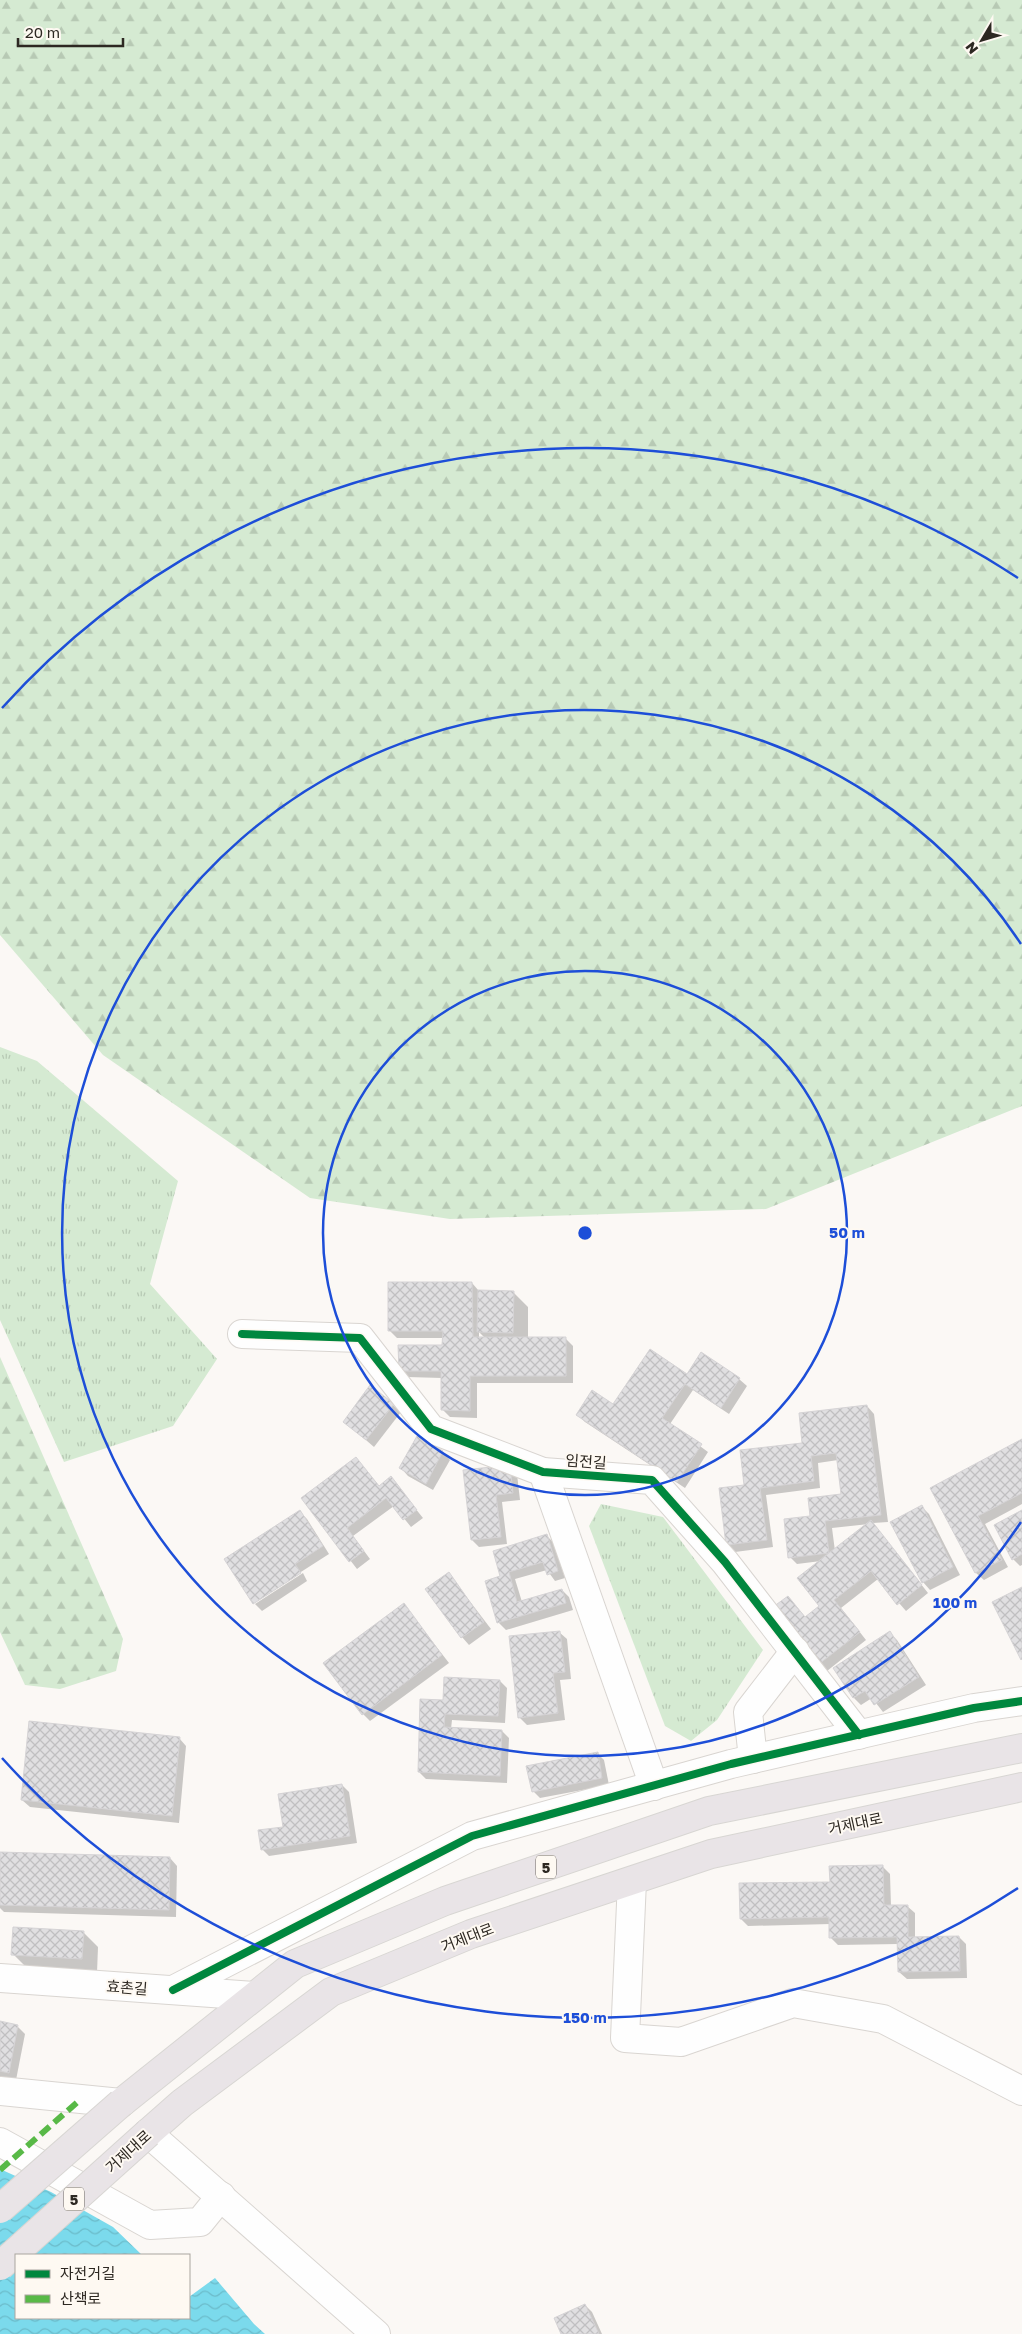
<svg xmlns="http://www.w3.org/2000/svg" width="1022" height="2334" viewBox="0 0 1022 2334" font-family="'Golos Text','Noto Sans KR',sans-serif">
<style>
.grass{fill:url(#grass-tufts)}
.forest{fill:url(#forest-firs)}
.water{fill:url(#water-waves)}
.shadow{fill:#0003;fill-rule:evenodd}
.building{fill:url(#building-cross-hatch);stroke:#d5d3d5}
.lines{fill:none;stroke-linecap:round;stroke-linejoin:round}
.minor-casing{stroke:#d9d5d1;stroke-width:30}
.major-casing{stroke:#d8d6d3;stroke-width:30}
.minor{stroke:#fefefe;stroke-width:28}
.major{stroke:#e9e4e7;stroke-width:28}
.major-bridge-casing{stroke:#d8d6d3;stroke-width:30;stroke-linecap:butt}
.major-bridge{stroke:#e9e4e7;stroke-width:28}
.quiet{stroke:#58b947;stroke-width:6;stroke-dasharray:12 6;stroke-linecap:butt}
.cycleway-casing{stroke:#fef9f2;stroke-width:11}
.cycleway{stroke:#00873e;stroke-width:8}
.ring{fill:none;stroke:#1d4ed8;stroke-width:2.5}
.labels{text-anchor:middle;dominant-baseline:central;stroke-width:4;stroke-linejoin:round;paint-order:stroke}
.shield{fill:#fef9f2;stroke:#6c6760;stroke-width:1}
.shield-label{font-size:14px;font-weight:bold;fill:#2d2822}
.street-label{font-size:15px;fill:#2d2822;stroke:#fef9f2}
.centre{fill:#1d4ed8;stroke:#fef9f2;stroke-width:2.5}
.ring-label{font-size:15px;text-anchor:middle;font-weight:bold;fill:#1d4ed8;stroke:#fef9f2;stroke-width:4;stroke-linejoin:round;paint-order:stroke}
</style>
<defs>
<pattern id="grass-tufts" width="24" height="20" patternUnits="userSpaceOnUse" patternTransform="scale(1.25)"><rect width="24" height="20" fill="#d5ead2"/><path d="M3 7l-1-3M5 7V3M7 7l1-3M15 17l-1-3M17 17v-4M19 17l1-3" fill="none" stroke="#b7c9b4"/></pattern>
<pattern id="forest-firs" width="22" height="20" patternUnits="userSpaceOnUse" patternTransform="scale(1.25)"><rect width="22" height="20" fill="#d5ead2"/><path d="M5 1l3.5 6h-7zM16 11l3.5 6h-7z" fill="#b7c9b4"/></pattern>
<pattern id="water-waves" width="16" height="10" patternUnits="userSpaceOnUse" patternTransform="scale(1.25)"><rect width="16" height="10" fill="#7bdaec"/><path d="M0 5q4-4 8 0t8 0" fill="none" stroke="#6bbbca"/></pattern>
<pattern id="building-cross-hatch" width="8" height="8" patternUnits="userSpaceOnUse" patternTransform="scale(1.25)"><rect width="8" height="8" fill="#e0dfe1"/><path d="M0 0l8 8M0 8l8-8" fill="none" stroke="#c0bfc1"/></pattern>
</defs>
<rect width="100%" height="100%" fill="#fbf8f5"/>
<g class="grass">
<path d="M0 1047 37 1061 178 1181 150 1284 217 1359 173 1426 64 1462 0 1320Z"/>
<path d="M601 1504 663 1517 763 1650 717 1720 691 1741 665 1726 589 1526Z"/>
</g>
<g class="forest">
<path d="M0 0H1022V1106L766 1209 450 1219 310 1198 103 1055 0 935Z"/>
<path d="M0 1357 123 1639 116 1671 60 1689 25 1685 0 1632Z"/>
</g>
<path class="water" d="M0 2169 51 2192 113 2227 142 2255H16V2318H189V2297L215 2278 254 2324 265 2334H0Z"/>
<g class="shadow">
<path d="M472 1283 479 1291 513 1292 528 1307V1338H565L573 1346V1383H477V1418L450 1417 443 1410 442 1378 407 1377 400 1370 444 1346V1338H397L390 1331ZM479 1332 485 1338H479Z"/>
<path d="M701 1354 739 1379 747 1386 729 1414 693 1390 670 1424 708 1452 685 1488 585 1422 578 1415 613 1406 687 1375Z"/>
<path d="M393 1405 401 1412 374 1447 345 1422Z"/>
<path d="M867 1406 874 1414 888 1522 873 1523 928 1593 906 1611 878 1579 841 1608 866 1640 827 1671 820 1663 788 1597 806 1618 821 1607V1561L797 1564 790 1557 811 1517 843 1495 838 1460 818 1463 820 1488 766 1495 773 1547 735 1552 727 1544 746 1486 803 1444ZM869 1524 835 1551 832 1528Z"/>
<path d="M417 1438 443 1452 450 1460 433 1490 408 1476 401 1468Z"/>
<path d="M1022 1440V1504L985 1524 1008 1567 984 1580 976 1573 932 1488Z"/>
<path d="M356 1458 380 1487 391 1478 423 1518 411 1527 394 1506 353 1536 370 1559 357 1569 303 1499Z"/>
<path d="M464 1471 517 1474 520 1500 502 1502 507 1544 479 1547 472 1540Z"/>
<path d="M922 1507 929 1514 960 1575 930 1590 923 1582Z"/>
<path d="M299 1511 307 1519 329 1554 254 1602Z"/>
<path d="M1022 1511V1565L1020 1566 1013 1559Z"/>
<path d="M547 1536 554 1543 565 1578 555 1581 547 1570 515 1579 522 1602 562 1590 569 1597 573 1610 506 1630 499 1623 486 1582 502 1577Z"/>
<path d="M303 1573 307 1581 262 1611 255 1604Z"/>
<path d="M449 1574 491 1629 469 1645 462 1637Z"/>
<path d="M404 1605 449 1663 370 1721 363 1714Z"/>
<path d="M559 1632 567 1639 571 1679 560 1680 565 1720 527 1725 519 1717Z"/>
<path d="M890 1633 897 1640 926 1685 883 1712 872 1698 861 1705 854 1698 835 1668Z"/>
<path d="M500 1681 507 1688 505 1723 452 1720 451 1729 502 1731 509 1738 507 1783 426 1779 419 1772 444 1702Z"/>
<path d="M179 1738 186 1746 179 1823 30 1807 22 1800Z"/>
<path d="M597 1753 604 1760 609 1785 540 1798 533 1791Z"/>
<path d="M342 1785 349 1792 357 1843 269 1856 262 1849 285 1828Z"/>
<path d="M0 1853 170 1858 177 1866 176 1917 4 1912 0 1908Z"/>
<path d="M882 1866 890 1874 891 1906H907L915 1913V1938L959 1937 966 1944 967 1978 907 1979 899 1972V1944L838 1945 831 1938V1924L748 1926 741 1919 831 1883Z"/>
<path d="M83 1932 98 1947 97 1973 28 1969 13 1954Z"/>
<path d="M0 2023 17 2026 25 2034 16 2080 0 2077Z"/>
<path d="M585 2305 592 2312 602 2334H563Z"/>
</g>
<g class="building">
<path d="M388 1282H472L473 1337H566V1376H470V1411L441 1410V1371H399L398 1345H442L443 1331H388Z"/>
<path d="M478 1290 514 1291 513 1333 477 1332Z"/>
<path d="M650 1349 687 1374 701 1352 740 1378 721 1408 685 1384 662 1418 702 1444 677 1482 576 1415 592 1390 613 1404Z"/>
<path d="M370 1385 394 1404 366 1440 343 1422Z"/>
<path d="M867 1405 881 1515 825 1521 829 1553 788 1558 784 1519 810 1516 808 1498 841 1494 836 1453 811 1456 814 1481 760 1488 767 1540 726 1545 719 1488 744 1485 740 1450 802 1443 799 1413Z"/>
<path d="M417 1436 443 1451 426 1484 399 1468Z"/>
<path d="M1022 1439V1493L978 1516 1002 1560 975 1573 930 1488Z"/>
<path d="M356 1457 379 1486 391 1476 417 1510 403 1520 386 1498 347 1528 364 1551 349 1562 301 1498Z"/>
<path d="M510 1465 513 1493 496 1495 501 1537 471 1540 463 1470Z"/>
<path d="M922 1505 953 1567 922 1583 890 1522Z"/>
<path d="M300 1510 323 1546 295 1564 301 1573 253 1604 224 1559Z"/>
<path d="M1022 1510V1554L1012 1560 994 1525Z"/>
<path d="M871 1520 922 1585 897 1605 871 1571 834 1600 860 1632 819 1664 773 1607 788 1596 805 1617 819 1606 797 1578Z"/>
<path d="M547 1534 558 1571 547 1575 543 1562 509 1572 517 1602 562 1589 566 1603 497 1623 485 1581 500 1576 493 1551Z"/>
<path d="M449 1572 484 1622 461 1638 425 1589Z"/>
<path d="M1022 1587V1659L1021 1660 992 1602Z"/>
<path d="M404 1603 442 1655 362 1715 323 1663Z"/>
<path d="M560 1631 565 1672 553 1673 558 1713 518 1718 509 1636Z"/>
<path d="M890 1631 919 1677 874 1705 865 1691 853 1698 833 1668Z"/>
<path d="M444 1677 500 1680 498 1716 445 1714 444 1727 502 1730 500 1776 418 1772 420 1699 443 1700Z"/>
<path d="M29 1721 180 1737 172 1816 21 1800Z"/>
<path d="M598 1752 602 1778 532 1792 526 1766Z"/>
<path d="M342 1784 350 1836 261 1850 258 1830 283 1827 278 1794Z"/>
<path d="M0 1852 170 1857 169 1910 0 1905Z"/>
<path d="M883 1865 884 1905H908V1937L959 1936 960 1971 898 1972 897 1937 829 1938V1917L740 1919 739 1883 830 1882 829 1866Z"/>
<path d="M13 1927 84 1931 82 1959 11 1955Z"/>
<path d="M0 2021 18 2025 9 2073 0 2071Z"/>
<path d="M585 2304 599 2334H561L554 2318Z"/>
</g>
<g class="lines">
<g class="minor-casing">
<g id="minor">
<path d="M242 1334 360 1338 431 1429 543 1472 652 1480 725 1562 859 1735"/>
<path d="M543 1472 654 1786"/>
<path d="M753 1759 748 1712 795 1651"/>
<path d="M632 1881 625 2038 681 2042 793 2003 883 2019 1022 2091"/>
<path d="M0 1978 254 1996"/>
<path d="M173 1990 472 1836 731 1764 974 1708 1022 1701"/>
<path d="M0 2091 121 2103"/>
<path d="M148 2133 376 2334"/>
<path d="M0 2142 150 2225 200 2222 221 2196"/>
</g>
</g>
<g class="major-casing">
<g id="major">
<path d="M121 2103 295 1964 445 1901 709 1811 1022 1748"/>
<path d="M148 2133 182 2103 331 1992 471 1934 711 1854 1022 1787"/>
</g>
</g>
<use href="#minor" class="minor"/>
<use href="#major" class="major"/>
<g class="major-bridge-casing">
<g id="major-bridge">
<path d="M0 2209 121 2103"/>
<path d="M0 2266 148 2133"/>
</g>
</g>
<use href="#major-bridge" class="major-bridge"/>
<path class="quiet" d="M0 2170 81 2099"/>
<g class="cycleway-casing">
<g id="cycleway">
<path d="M242 1334 360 1338 431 1429 543 1472 652 1480 725 1562 859 1735"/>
<path d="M173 1990 472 1836 731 1764 974 1708 1022 1701"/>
</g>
</g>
<use href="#cycleway" class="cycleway"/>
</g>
<g class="ring">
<circle cx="585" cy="1233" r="262"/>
<path d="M1021 1522A523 523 0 1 1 1021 944"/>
<path d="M1018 1888A785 785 0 0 1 2 1758M2 708A785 785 0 0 1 1018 578"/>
</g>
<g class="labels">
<g class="shield">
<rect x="536" y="1855.5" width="20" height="23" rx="4"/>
<rect x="64" y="2187.5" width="20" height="23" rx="4"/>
</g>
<g class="shield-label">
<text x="546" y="1867">5</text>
<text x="74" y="2199">5</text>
</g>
<g class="street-label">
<text transform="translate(586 1461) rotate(4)">임전길</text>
<text transform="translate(855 1823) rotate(-12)">거제대로</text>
<text transform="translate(467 1937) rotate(-21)">거제대로</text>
<text transform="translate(127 1987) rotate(4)">효촌길</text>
<text transform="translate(128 2151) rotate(-42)">거제대로</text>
</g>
</g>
<circle cx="585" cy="1233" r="8" class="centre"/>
<g class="ring-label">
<text x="847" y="1238">50 m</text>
<text x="955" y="1608">100 m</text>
<text x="585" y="2023">150 m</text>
</g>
<rect x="15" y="2254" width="175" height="65" fill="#fef9f2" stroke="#aaa59f"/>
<rect x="25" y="2270" width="25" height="8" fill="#00873e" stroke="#aaa59f"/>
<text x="60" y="2279" font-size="15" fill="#2d2822">자전거길</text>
<rect x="25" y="2295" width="25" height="8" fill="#58b947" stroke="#aaa59f"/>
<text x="60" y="2304" font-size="15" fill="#2d2822">산책로</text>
<g transform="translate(982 40) rotate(232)" stroke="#fef9f2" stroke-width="4" paint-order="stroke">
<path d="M0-4L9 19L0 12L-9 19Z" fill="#2d2822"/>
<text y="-8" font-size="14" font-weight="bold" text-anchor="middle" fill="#2d2822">N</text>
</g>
<path d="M18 38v8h105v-8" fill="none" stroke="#2d2822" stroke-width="2.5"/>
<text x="25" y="38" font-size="15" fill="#2d2822" stroke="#fef9f2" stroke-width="4" paint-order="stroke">20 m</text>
</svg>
